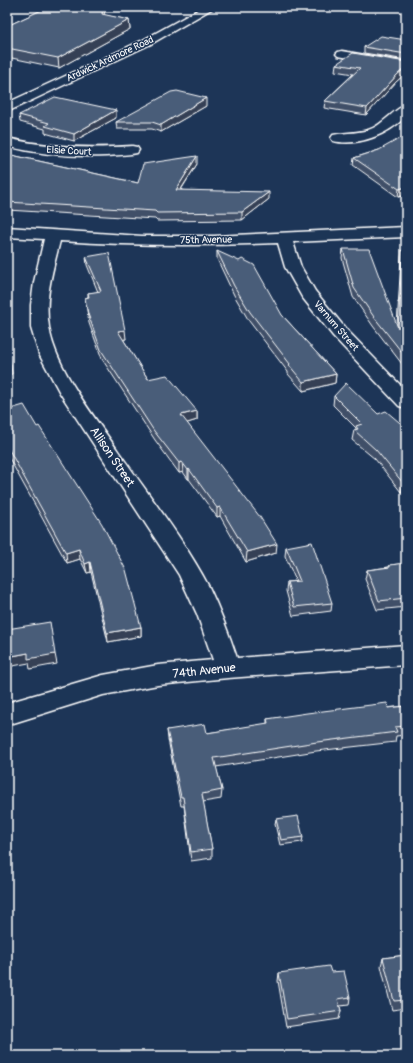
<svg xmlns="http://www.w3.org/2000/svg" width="413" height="1063" viewBox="0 0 413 1063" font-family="Pangolin,sans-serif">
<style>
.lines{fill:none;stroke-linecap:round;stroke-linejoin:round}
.minor-casing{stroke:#fff;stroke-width:3}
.minor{fill:#1d3557;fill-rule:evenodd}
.wall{fill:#405068;stroke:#fff}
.shaded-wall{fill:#344155;stroke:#fff}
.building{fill:#4a5d79;stroke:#fff}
.labels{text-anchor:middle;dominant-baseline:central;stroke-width:3;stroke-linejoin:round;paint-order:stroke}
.far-street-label{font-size:10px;fill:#fff;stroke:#1d3557}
.street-label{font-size:12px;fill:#fff;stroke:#1d3557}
</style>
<rect width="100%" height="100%" fill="#1d3557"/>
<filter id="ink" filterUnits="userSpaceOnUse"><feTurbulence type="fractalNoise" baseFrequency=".025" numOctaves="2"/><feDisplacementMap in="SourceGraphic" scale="8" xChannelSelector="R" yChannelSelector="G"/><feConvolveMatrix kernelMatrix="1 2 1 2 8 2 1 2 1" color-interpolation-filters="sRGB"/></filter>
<g filter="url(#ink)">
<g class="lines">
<g class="minor-casing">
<g id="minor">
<path d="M203 7H215L151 44 7 112V103L143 40Z"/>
<path d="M342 51 406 62V68L338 56 336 54 338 52Z"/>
<path d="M406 105V116C389 134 359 147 333 141L331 138 333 135C347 132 360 134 373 128 384 123 397 107 406 105Z"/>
<path d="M7 138C49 148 89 149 132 146L137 147 139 150 137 153C127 155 116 155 106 156 72 157 40 155 7 146Z"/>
<path d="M7 227 142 236H214L406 227V237L293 242 301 267 315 291 345 328 406 391V408L399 406 333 336 302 297 285 267 278 243C205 246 133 246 60 241 53 269 44 298 49 327 55 368 95 417 118 451 148 494 185 541 209 587 220 610 229 634 237 658L406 645V665L228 678 158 685 103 695 7 725V703L103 675 158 665 213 660 197 614 179 575 60 393 39 354 31 328V305L34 282 44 239 7 237Z"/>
</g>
</g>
<use href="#minor" class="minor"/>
</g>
<g class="wall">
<path d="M48 7H104V15L129 20 130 29 59 68 7 57V26Z"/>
<path d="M406 40V60L364 53V47Z"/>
<path d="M406 62V73L396 82 366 115 324 108 325 101 353 74 335 71 336 64Z"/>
<path d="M206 106 161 132 152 129H117L116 122Z"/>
<path d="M19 115 116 118 74 141 45 133V129L20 122Z"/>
<path d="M379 150 406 195 398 197 353 165 354 158Z"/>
<path d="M7 154 138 183 197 164 181 190 269 199 242 220 157 221 155 219 7 210Z"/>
<path d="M343 249 397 326 401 258 402 250H406V300L403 302 406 305V362L402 364 373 326 353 297 342 258Z"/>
<path d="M217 251 282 315 336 374 335 383 303 391 288 374V372L249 321 234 295 217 259Z"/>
<path d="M86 257 126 339H123L148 379 197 411V420L187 423 276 553 246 562 220 516 217 517 189 479H188L183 472 179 473 155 440 102 359 89 323 85 298 88 297V293L98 292 87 265Z"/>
<path d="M334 396 378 414 406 491 401 492 375 459 352 440 354 430H356V428L333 405Z"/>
<path d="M7 410 141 627V636L108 642 91 572 87 573 80 559 67 563 9 458H7Z"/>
<path d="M286 547 332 603 331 611 293 616 286 591 287 582 296 581 285 556Z"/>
<path d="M406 563V607L377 610 365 579 367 570 389 567 390 565Z"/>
<path d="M406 706V735L396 736 395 742 316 751 216 767 222 790 221 799 203 802 212 849V858L191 861 184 806H181L168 739 167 730 207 733 267 724V719Z"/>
<path d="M276 819 303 837 302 842 280 845 275 824Z"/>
<path d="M406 955V1008L392 1010 381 966 383 958Z"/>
<path d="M279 973 350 997 349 1005 340 1006 341 1011 339 1019 286 1027 278 981Z"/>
</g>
<g class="shaded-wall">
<path d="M103 7H104L105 10 102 24V14Z"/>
<path d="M129 20 130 29 59 68 58 58Z"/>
<path d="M406 67V73L396 82 366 115 367 108 397 75Z"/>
<path d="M206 98V106L161 132V125Z"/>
<path d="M116 110V118L74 141V134Z"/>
<path d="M197 156V164L176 197V190Z"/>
<path d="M406 187V195L398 197 399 189Z"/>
<path d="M269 192V199L242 220V212Z"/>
<path d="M406 292V300L399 303 400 298 398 303 400 295Z"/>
<path d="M125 330 126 339 119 340 118 331Z"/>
<path d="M406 354V362L402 364 404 355Z"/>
<path d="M11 365 12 374 7 375V366Z"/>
<path d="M336 374 335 383 303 391V382Z"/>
<path d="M7 378H9L11 387 7 388Z"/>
<path d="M197 411V420L181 425V415Z"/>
<path d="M8 448 9 458H7V449Z"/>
<path d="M182 462 183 472 179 473V463Z"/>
<path d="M189 469V479H188V470Z"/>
<path d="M406 482V491L401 492 403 483Z"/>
<path d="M220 507V516L217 517V508Z"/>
<path d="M277 544 276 553 246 562 247 552Z"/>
<path d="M79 549 80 559 67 563 66 553Z"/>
<path d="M90 562 91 572 87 573 85 564Z"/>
<path d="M141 627V636L108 642 107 633Z"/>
<path d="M28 653 55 654 57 664 30 669 29 663 7 667V657Z"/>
</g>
<g class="building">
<path d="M48 7H103L102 14 129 20 58 58 7 48V26Z"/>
<path d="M381 36 406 40V54L364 47Z"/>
<path d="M353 53 406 62V67L397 75 367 108 325 101 360 68 336 64Z"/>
<path d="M177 91 206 98 161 125 152 122H116L171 92Z"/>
<path d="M55 97 116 110 74 134 45 126 49 123 19 115Z"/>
<path d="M406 135V187L399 189 354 158 379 150Z"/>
<path d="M7 154 138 183 143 164 197 156 176 190 269 192 242 212 157 213 155 211 7 202Z"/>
<path d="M343 249H369L398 328 400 298 406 305V348H405L406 354 404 355 374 317 354 288Z"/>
<path d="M402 250H406V292L400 295Z"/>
<path d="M217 251 239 261 242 259 254 265 282 315 336 374 303 382 289 365 290 364 250 312 234 286Z"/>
<path d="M109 253 125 330 118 331 148 379 167 375 197 411 181 415 260 517 277 544 247 552 220 507 217 508 189 469 188 470 182 462 179 463 154 431 101 350 88 314 85 298 89 297 88 293 101 291 86 257Z"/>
<path d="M7 347 11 365 7 366Z"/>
<path d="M346 383 378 414 386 411 406 428V482L403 483 376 450 354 430 358 429 356 426 362 424 334 396Z"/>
<path d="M24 405 37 427 39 426 102 524 126 570 141 627 107 633 90 562 85 564 79 549 66 553 8 448 7 449V410Z"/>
<path d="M312 542 332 603 294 607 287 582 300 581 286 547Z"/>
<path d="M406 563V598L379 601 367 570 390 567V565Z"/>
<path d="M50 622 55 654 28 659V653L7 657V629Z"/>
<path d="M387 703 388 708 406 706V726L395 727 397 732 317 742 214 758 222 790 202 794 212 849 191 852 183 797H181L167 730 205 724 207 733 268 723 267 719 307 713Z"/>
<path d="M298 816 303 837 281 840 276 819Z"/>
<path d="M406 955V1000L394 1001 383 958Z"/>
<path d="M329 966 331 972 344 971 350 997 338 999 341 1011 287 1019 279 973Z"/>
</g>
</g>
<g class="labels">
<g class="far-street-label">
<text transform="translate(110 59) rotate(-25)">Ardwick Ardmore Road</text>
<text transform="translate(69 151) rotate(3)">Elsie Court</text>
<text transform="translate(206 240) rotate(-1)">75th Avenue</text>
<text transform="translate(336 326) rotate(49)">Varnum Street</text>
</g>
<g class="street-label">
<text transform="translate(112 457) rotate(56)">Allison Street</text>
<text transform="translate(204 671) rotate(-6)">74th Avenue</text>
</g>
</g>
<rect width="413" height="1063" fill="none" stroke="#1d3557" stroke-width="24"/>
<rect x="12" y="12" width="389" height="1039" fill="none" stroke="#fff" stroke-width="1.5" filter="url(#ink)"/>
</svg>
